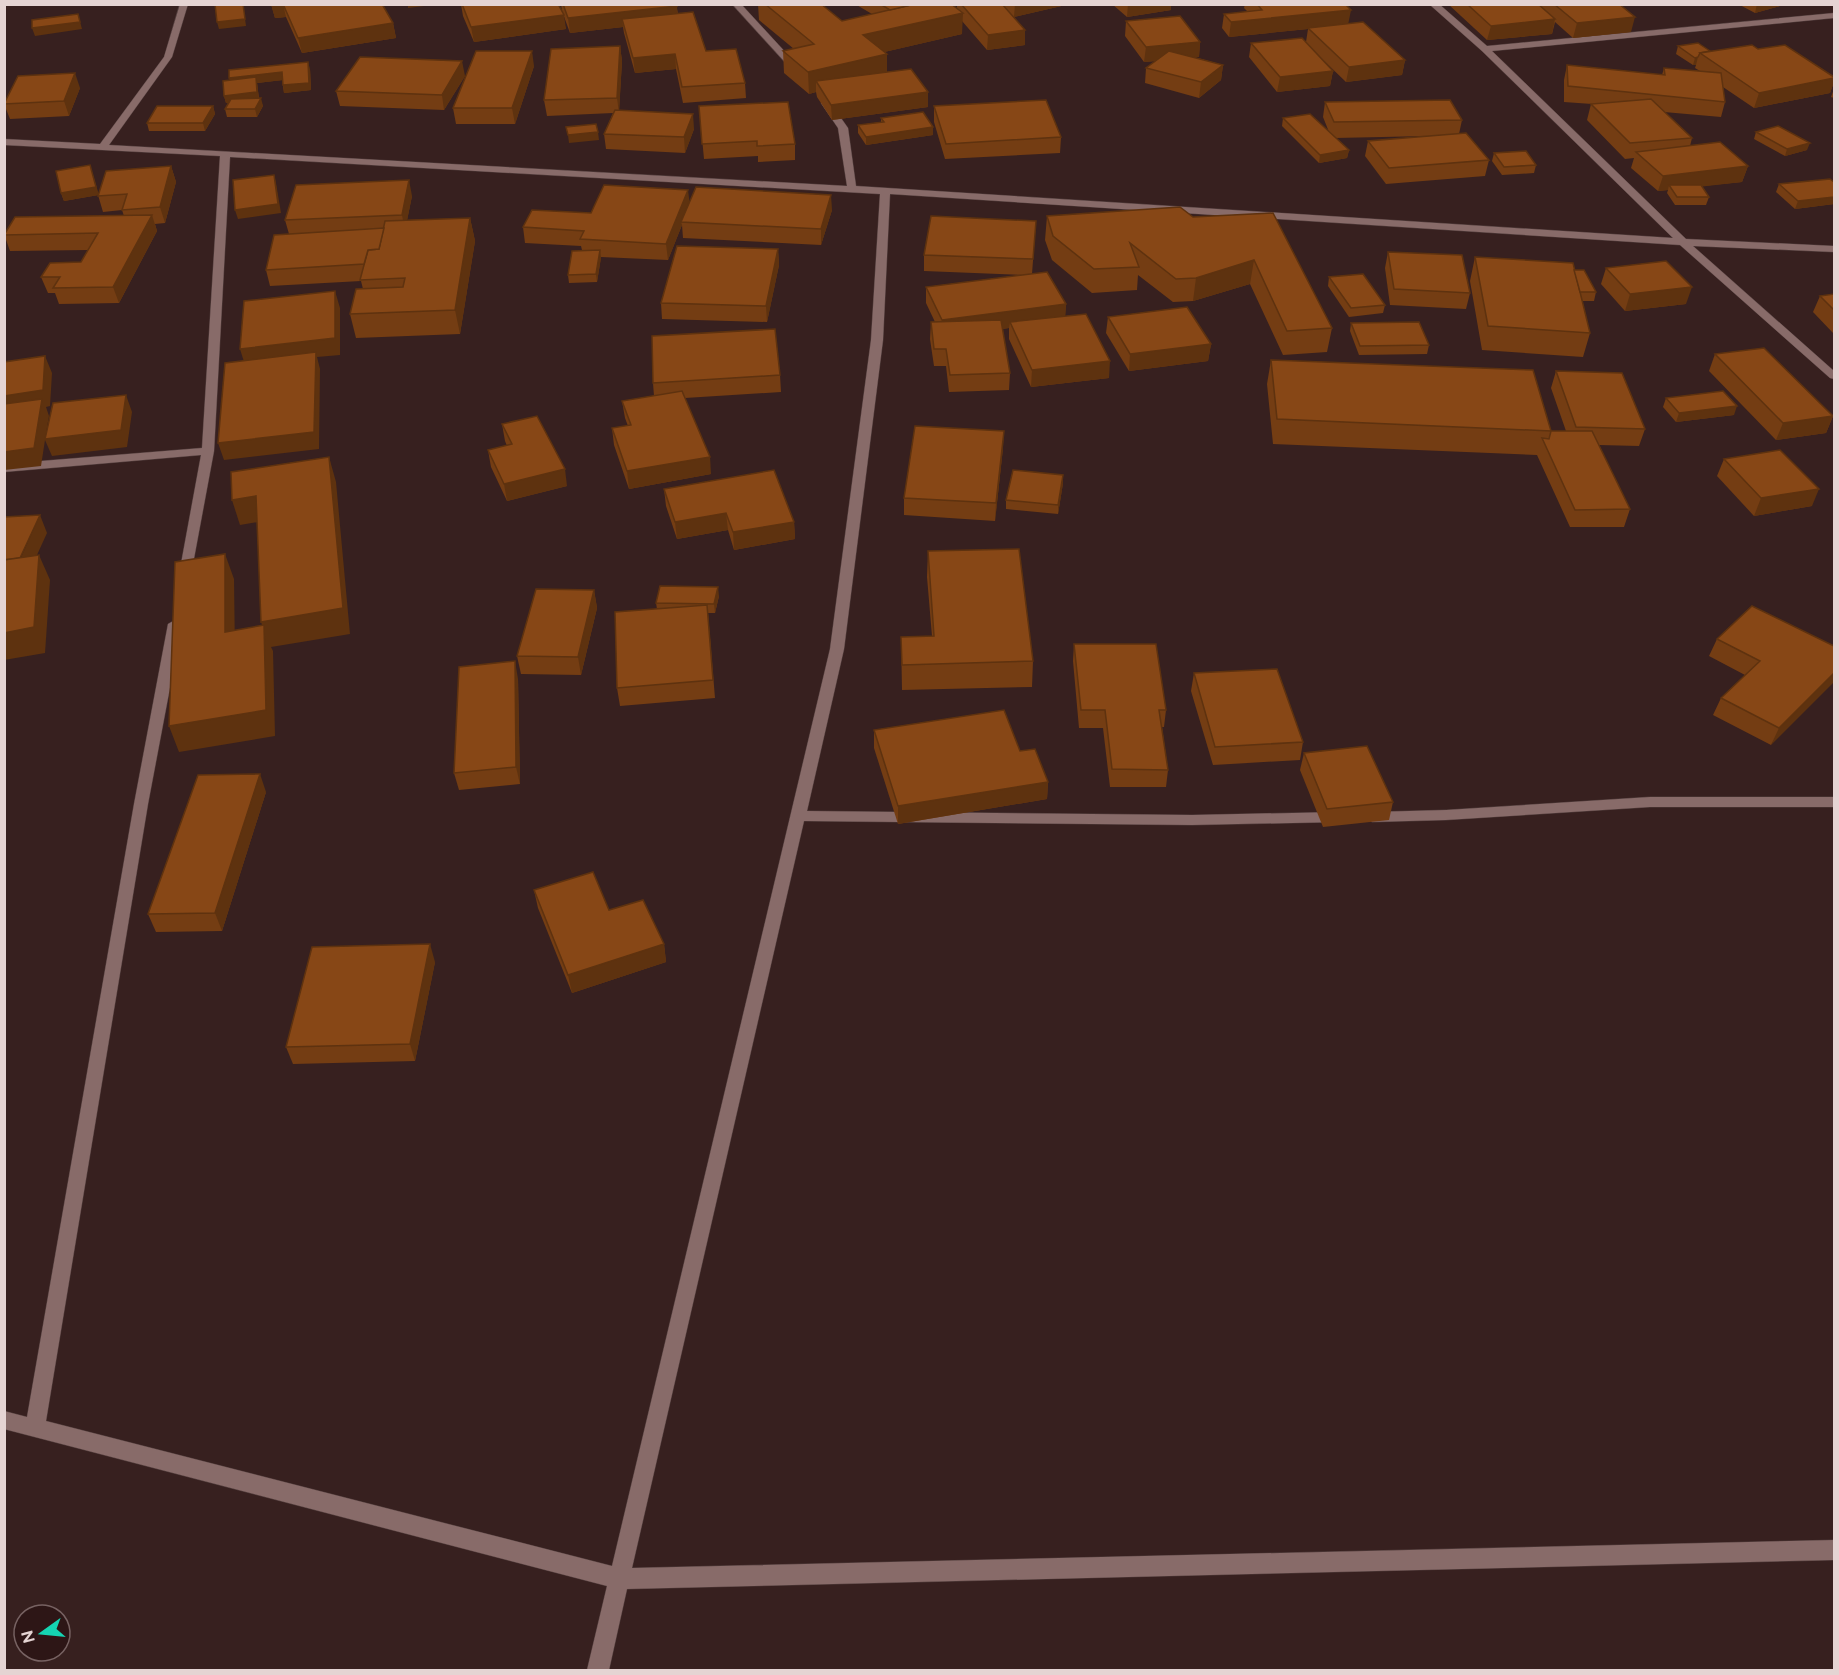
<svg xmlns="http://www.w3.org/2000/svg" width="1839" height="1675" viewBox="0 0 1839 1675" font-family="Raleway,sans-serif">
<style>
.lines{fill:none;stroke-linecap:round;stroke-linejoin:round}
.minor-casing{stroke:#523e3d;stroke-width:1}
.minor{fill:#886b69;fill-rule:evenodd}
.wall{fill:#743d13}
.shaded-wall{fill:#5e320f}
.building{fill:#874716;stroke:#5e320f;stroke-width:1.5}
</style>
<rect width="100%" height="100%" fill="#37201f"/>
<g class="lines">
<g class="minor-casing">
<g id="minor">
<path d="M180 4H188L172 57 109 145 847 186 838 128 821 103 826 100 829 101 848 128 856 186 1673 238 1482 51 1429 4H1439L1487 46 1834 13V18L1492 51 1686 239 1834 246V252L1693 246 1834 371V379L1830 378 1680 245 890 194 883 340 844 649 807 811 1192 815 1339 812 1346 817 1339 822 1192 825 804 821 632 1568 1834 1540V1560L627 1589 609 1670H587L607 1586 4 1429V1411L27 1417 134 804 168 624 175 620 182 624 148 804 46 1421 612 1566 830 649 871 340 880 194 230 157 214 451 190 580 189 583H179L178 580 201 455 4 472V464L202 448 220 156 4 145V139L100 144 164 57Z"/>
<path d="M732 4H741L799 67V71H793Z"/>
<path d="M1650 797H1834V807H1650L1446 820 1372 822 1365 817 1372 812 1446 810Z"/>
</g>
</g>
<use href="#minor" class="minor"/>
</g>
<g class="wall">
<path d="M271 4H382L393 23 396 38 302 53 286 17 275 18Z"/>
<path d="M461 4H558L566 29 474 42 463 16Z"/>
<path d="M561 4H676L678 14 706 51 745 83 746 98 683 103 676 69 635 73 624 33 623 27 570 33 562 11Z"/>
<path d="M758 4H821L842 21 872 14 855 4H953V6L957 9V4H1070L1014 17 1025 45 987 50 962 21V34L884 52 887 72 928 92V107L832 120 817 97 816 92 809 94 784 73 783 51 794 49 759 20Z"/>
<path d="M1112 4H1171V10L1127 17Z"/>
<path d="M1245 4H1345L1348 24 1405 60 1402 75 1346 82 1317 54 1333 71 1330 86 1277 92 1249 57 1251 43 1306 42 1308 29 1229 37 1222 28 1224 14 1248 12 1244 8Z"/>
<path d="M1448 4H1619L1631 32 1573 38 1555 22 1552 34 1487 40Z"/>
<path d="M1738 4H1787L1755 13Z"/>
<path d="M1126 21 1200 42 1199 57H1194L1223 65 1221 80 1199 98 1145 83 1146 68 1156 61 1144 62 1125 36Z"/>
<path d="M620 46 622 61 619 111 694 129 685 153 606 149 604 134 613 113 547 116 544 100Z"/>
<path d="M1678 46 1710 51 1758 49 1834 77V82L1830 93 1754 108 1723 87 1725 102 1721 117 1664 112 1692 138 1690 146 1748 166 1742 182 1702 186 1709 197 1706 205H1675L1667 193 1668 190 1658 191 1631 168 1634 158 1625 159 1587 120 1591 104H1592L1564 102V80L1567 65 1662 75 1664 68 1700 71 1695 68 1696 65H1693L1676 54Z"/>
<path d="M534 66 515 124H456L453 108Z"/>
<path d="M310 69 311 90 284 93 282 80 257 83 259 98 263 106 257 117H227L225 109 228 103H226L224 96 223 81Z"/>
<path d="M465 76 444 110 340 106 336 91Z"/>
<path d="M80 88 69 116 10 119 4 104Z"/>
<path d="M1834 89V98L1831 97Z"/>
<path d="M1325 102 1462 120 1459 134 1489 160 1485 176 1386 184 1365 156 1368 141 1429 136 1335 138 1349 150 1347 158 1319 163 1282 126 1283 118 1329 132 1323 117Z"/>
<path d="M213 106 215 114 205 131H149L147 123Z"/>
<path d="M699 106 795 144V160L758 162V156L704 159Z"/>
<path d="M934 106 1061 137 1060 153 945 159 934 122Z"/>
<path d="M881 118 933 135 866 145 858 133V125L881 122Z"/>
<path d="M1756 132 1807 150 1785 156 1754 139Z"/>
<path d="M1494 153 1536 165 1534 173 1502 175 1492 161Z"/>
<path d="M90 165 98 194 171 166 176 182 165 223 155 224 157 231 119 303 59 304 55 293H48L41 277 81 262 88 250 10 251 4 234 124 216 122 210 103 212 98 195 64 201 61 193Z"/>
<path d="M1834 182V204L1795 209 1776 192 1779 184Z"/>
<path d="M412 196 407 220 470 218 475 241 460 334 356 338 350 314 363 289 361 281 270 286 266 270 289 234 285 220Z"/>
<path d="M689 202 832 210 821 245 683 238 682 225 668 260 601 257 597 282 569 283 568 275 582 250 581 246 525 243 523 227 591 213Z"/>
<path d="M1273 213 1332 328 1327 352 1283 355 1250 284 1193 301 1173 302 1138 275 1137 290 1092 293 1052 260 1045 240 1047 216 1193 217Z"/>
<path d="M1036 221 1032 274 1066 304 1065 316 1109 378 1031 387 1009 339V328L1002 329 1010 373 1009 390 949 392 946 366H934L930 339 931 322H935L926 303V287L1023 275 924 271V255Z"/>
<path d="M778 249 779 265 767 322 662 319 661 303Z"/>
<path d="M1388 252 1470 293 1466 309 1390 305 1385 268Z"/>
<path d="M1475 257 1574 270 1596 292 1594 301H1582L1590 333 1583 357 1482 350 1470 281Z"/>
<path d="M1606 268 1686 304 1625 311 1601 284Z"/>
<path d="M1329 277 1385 305 1383 313 1349 317 1328 286Z"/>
<path d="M1834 294V334L1813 312 1820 296Z"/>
<path d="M1108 317 1211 344 1208 361 1129 371 1106 333Z"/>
<path d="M1351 323 1429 345 1427 354 1359 355 1350 331Z"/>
<path d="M1715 354 1833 416 1826 433 1776 440 1709 371Z"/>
<path d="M1271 360 1551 431H1566L1551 388 1556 371 1645 429 1639 446 1599 445 1630 509 1624 527H1570L1537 455 1273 444 1267 384Z"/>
<path d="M780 375 781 392 685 398 711 474 629 489 614 445 612 428 628 426 625 418 622 401 654 396 653 383Z"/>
<path d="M1666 398 1734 415 1676 422 1663 407Z"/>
<path d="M502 424 567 486 507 501 491 467 488 450 507 446 505 441Z"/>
<path d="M1003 448 995 521 904 515V498Z"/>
<path d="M1724 459 1812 506 1754 516 1717 476Z"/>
<path d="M1063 483 1058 514 1006 509V500Z"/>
<path d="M664 489 794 522 795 539 734 550 728 530 677 539 666 506Z"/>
<path d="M928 551 1033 661 1032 687 902 690 901 637 932 636 927 577Z"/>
<path d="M594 590 597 608 581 675 521 674 517 656Z"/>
<path d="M719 596 715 613H708L715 698 620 706 617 688 657 609 656 603Z"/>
<path d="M1717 639 1834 646 1771 745 1713 715 1721 698 1745 675 1709 656Z"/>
<path d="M1074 644 1166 710 1164 727H1162L1168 770 1166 787H1110L1103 728H1079L1073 661Z"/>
<path d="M1194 673 1303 742 1300 760 1213 765 1191 691Z"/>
<path d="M518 679 520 784 459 790 454 773Z"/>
<path d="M874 730 1020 751 1048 782 1047 799 898 824 874 748Z"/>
<path d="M1304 753 1393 802 1389 820 1323 827 1300 770Z"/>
<path d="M266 792 222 931 156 932 148 914Z"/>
<path d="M534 890 664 944 666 962 572 993 538 908Z"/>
<path d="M435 962 415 1061 293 1064 286 1047Z"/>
</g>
<g class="shaded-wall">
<path d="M243 4 246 26 219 29 217 22Z"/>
<path d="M271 4H283L286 17 275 18Z"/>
<path d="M408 4H440L408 8Z"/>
<path d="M1015 4H1070L1014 17Z"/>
<path d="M1128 4H1171V10L1127 17Z"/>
<path d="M1757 4H1787L1755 13Z"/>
<path d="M677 6 678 21 622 19 623 27 570 33 568 18Z"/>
<path d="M1351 10 1348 25 1229 37 1231 22Z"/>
<path d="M963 13 962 34 863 57V35Z"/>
<path d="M78 14 82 29 35 36 32 28Z"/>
<path d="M564 15 566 29 474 42 471 27Z"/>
<path d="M1635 17 1631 32 1573 38 1577 23Z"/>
<path d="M1555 19 1552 34 1487 40 1491 26Z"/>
<path d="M393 23 396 38 302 53 298 38Z"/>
<path d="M1025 30V45L987 50 988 35Z"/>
<path d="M1200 42 1199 57 1144 62 1146 47Z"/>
<path d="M620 46 622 61 619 113 617 98Z"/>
<path d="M532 51 534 66 515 124 512 108Z"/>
<path d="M675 54 676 69 635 73 633 58Z"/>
<path d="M887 54V76L816 81V92L809 94 808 72Z"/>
<path d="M1698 57 1696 65H1693L1695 58Z"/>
<path d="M1405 60 1402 75 1346 82 1349 67Z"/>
<path d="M462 61 465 76 444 110 442 95Z"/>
<path d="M308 62 310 69 311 90 284 93 283 85Z"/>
<path d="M1223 65 1221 80 1199 98 1201 82Z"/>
<path d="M1333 71 1330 86 1277 92 1280 77Z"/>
<path d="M282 72 284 80 257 83 259 100 226 103 224 96 231 86 229 78Z"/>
<path d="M75 73 80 88 69 116 64 101Z"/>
<path d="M1834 78V82L1830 93 1754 108 1759 93Z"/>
<path d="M928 92V107L832 120 831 105Z"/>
<path d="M261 98 263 106 257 117 255 109Z"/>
<path d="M213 106 215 114 205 131 203 123Z"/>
<path d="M693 114 694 129 685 153 684 137Z"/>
<path d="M933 127V135L866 145V137Z"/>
<path d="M598 132 599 140 569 143 568 135Z"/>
<path d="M1810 143 1807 150 1785 156 1787 149Z"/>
<path d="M1349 150 1347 158 1319 163 1320 155Z"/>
<path d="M90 165 99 195 64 201 61 193Z"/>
<path d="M171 166 176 182 165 223 160 207Z"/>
<path d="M1748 166 1742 182 1672 190 1669 185 1668 190 1658 191 1663 176Z"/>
<path d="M274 175 276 183 281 213 238 219 235 210Z"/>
<path d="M409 180 412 196 405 231 402 215Z"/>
<path d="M688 190 690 206 681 222 682 225 668 260 666 244Z"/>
<path d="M831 195 832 210 821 245V229Z"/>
<path d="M1834 197V204L1795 209 1798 201Z"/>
<path d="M152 215 157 231 119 303 113 287Z"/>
<path d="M470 218 475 241 460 334 455 310Z"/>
<path d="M778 249 779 265 767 322 766 306Z"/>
<path d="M600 250 601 258 597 282 596 274Z"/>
<path d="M1254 260 1250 284 1193 301 1196 278Z"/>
<path d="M1692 287 1686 304 1625 311 1630 294Z"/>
<path d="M335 291 340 308V355L317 357 320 369 319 449 224 460 218 443 245 365 240 349Z"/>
<path d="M1066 304 1065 321 1010 322 1009 328 942 336V320Z"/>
<path d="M1211 344 1208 361 1129 371 1130 354Z"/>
<path d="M45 356 52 373 50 406 46 407 49 416 45 439 126 395 132 412 127 447 52 456 45 440 41 466 4 470V396Z"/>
<path d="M1110 361 1109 378 1031 387 1032 370Z"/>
<path d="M1737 406 1734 415 1676 422 1679 413Z"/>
<path d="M1833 416 1826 433 1776 440 1783 423Z"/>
<path d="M1004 431 1003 448 995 521 996 503Z"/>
<path d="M329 457 336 482 350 634 271 647 273 651 275 736 179 752 169 726 264 630 261 622Z"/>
<path d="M710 457 711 474 629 489 627 471Z"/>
<path d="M565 469 567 486 507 501 504 484Z"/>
<path d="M1063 475V483L1058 514V505Z"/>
<path d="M1819 489 1812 506 1754 516 1761 498Z"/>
<path d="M256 496 264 521 240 525 232 500Z"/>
<path d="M726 513 728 530 677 539 675 522Z"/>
<path d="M40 515 47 533 26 579 19 562Z"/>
<path d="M794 522 795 539 734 550 733 532Z"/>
<path d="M225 554 234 579 235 657 225 632Z"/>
<path d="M39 555 50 580 45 653 4 660V633Z"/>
<path d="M718 587 719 596 715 613 714 604Z"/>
<path d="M594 590 597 608 581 675 578 657Z"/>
<path d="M515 661 518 679 520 784 516 767Z"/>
<path d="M1834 673V682L1771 745 1779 728Z"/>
<path d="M260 774 266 792 222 931 215 913Z"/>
<path d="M1048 782 1047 799 898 824V806Z"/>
<path d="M430 944 435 962 415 1061 410 1044Z"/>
<path d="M664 944 666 962 572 993 568 975Z"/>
</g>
<g class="building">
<path d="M215 4H243L245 19 217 22Z"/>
<path d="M283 4H382L393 23 298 38Z"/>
<path d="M462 4H558L564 15 471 27Z"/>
<path d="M563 4H676L677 6 568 18Z"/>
<path d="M765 4H821L842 21 915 4H951L963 13 863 35 887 54 808 72 783 51 814 44Z"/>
<path d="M880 4H915L890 10Z"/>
<path d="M961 4H1002L1025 30 988 35Z"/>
<path d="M1257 4H1345L1351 10 1231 22 1224 14 1262 10Z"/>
<path d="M1467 4H1538L1555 19 1491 26Z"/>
<path d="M1554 4H1619L1635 17 1577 23Z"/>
<path d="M693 12 706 51 736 49 745 83 682 87 675 54 633 58 622 19Z"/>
<path d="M78 14 80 22 32 28V20Z"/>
<path d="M1180 16 1200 42 1146 47 1126 21Z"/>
<path d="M1363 22 1405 60 1349 67 1308 28Z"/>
<path d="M1302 38 1333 71 1280 77 1251 43Z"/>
<path d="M1698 43 1710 51 1700 53 1698 57 1695 58 1678 46Z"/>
<path d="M1752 45 1758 49 1785 45 1834 77V78L1759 93 1700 53Z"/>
<path d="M620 46 617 98 544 100 551 49Z"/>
<path d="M476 51H532L512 108H453Z"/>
<path d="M1169 51 1223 65 1201 82 1146 68Z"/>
<path d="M360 57 462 61 442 95 336 91Z"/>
<path d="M308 62 309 83 283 85 282 72 229 78V70Z"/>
<path d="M1567 65 1665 75 1664 68 1721 73 1725 102 1568 86Z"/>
<path d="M911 69 928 92 831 105 816 81Z"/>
<path d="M75 73 64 101 4 104 18 76Z"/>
<path d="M256 77 257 92 224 96 223 81Z"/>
<path d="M261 98 255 109H225L231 99Z"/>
<path d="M1651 99 1692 138 1630 143 1591 104Z"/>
<path d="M1046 100 1061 137 946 144 934 106Z"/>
<path d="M1450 100 1462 120 1334 122 1325 102Z"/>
<path d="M788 102 795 144 757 146V141L702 144 699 106Z"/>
<path d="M157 106H213L203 123H147Z"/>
<path d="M615 110 693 114 684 137 604 134Z"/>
<path d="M923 112 933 127 866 137 858 125 884 122 881 118Z"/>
<path d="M1310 114 1349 150 1320 155 1283 118Z"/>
<path d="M596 124 598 132 568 135 566 127Z"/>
<path d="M1778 126 1810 143 1787 149 1756 132Z"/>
<path d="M1466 133 1489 160 1389 168 1368 141Z"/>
<path d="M1720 142 1748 166 1663 176 1636 152Z"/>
<path d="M1526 151 1536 165 1504 167 1494 153Z"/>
<path d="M90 165 96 187 61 193 56 171Z"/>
<path d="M171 166 160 207 122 210 127 194 98 196 106 171Z"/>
<path d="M274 175 278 204 235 210 233 180Z"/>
<path d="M1830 179 1834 182V197L1798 201 1779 184Z"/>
<path d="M409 180 402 215 285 220 296 185Z"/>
<path d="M604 185 688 190 666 244 580 239 584 231 523 227 532 210 591 213Z"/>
<path d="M1669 185H1701L1709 197H1677Z"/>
<path d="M696 187 831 195 821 229 681 222Z"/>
<path d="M1180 207 1193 217 1273 213 1332 328 1287 331 1254 260 1196 278 1176 279 1130 243 1139 267 1094 269 1053 236 1047 216Z"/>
<path d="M152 215 113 287 53 288 60 277H41L50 263 81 262 98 233 4 235 15 217Z"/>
<path d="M931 216 1036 221 1033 259 924 255Z"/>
<path d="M470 218 455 310 350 314 356 289 403 287 405 278 360 280 368 250 379 249 385 221Z"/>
<path d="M384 228 379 249 368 250 364 264 266 270 274 235Z"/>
<path d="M677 246 778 249 766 306 661 303Z"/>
<path d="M600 250 596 274 568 275 572 251Z"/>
<path d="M1388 252 1462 255 1470 293 1394 289Z"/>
<path d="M1475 257 1573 263 1590 333 1488 326Z"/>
<path d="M1666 261 1692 287 1630 294 1606 268Z"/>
<path d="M1574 270H1584L1596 292H1580Z"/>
<path d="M1047 272 1066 304 942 320 926 287Z"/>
<path d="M1363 274 1385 305 1351 308 1329 277Z"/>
<path d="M335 291V338L240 349 244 301Z"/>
<path d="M1834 294V310L1820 296Z"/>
<path d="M1187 307 1211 344 1130 354 1108 317Z"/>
<path d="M1086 314 1110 361 1032 370 1010 322Z"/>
<path d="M1001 320 1010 373 950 375 946 349H934L931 322Z"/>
<path d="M1419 322 1429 345 1360 346 1351 323Z"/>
<path d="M775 329 780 375 653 383 652 336Z"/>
<path d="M1764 348 1833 416 1783 423 1715 354Z"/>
<path d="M316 352 314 432 218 443 225 363Z"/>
<path d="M45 356 43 390 4 396V362Z"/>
<path d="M1271 360 1533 370 1551 431 1277 419Z"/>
<path d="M1556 371 1622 373 1645 429 1576 427Z"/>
<path d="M682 391 710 457 627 471 612 428 631 425 622 401Z"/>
<path d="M1723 391 1737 406 1679 413 1666 398Z"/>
<path d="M126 395 121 430 45 439 53 403Z"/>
<path d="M42 399 34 448 4 452V404Z"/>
<path d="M537 416 565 469 504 484 488 450 512 444 502 424Z"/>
<path d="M915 426 1004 431 996 503 904 498Z"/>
<path d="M1551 431H1592L1630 509 1575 510 1542 438 1549 439Z"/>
<path d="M1780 450 1819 489 1761 498 1724 459Z"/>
<path d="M329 457 343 608 261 622 256 496 232 500 231 472Z"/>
<path d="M774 470 794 522 733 532 726 513 675 522 664 489Z"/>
<path d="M1013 470 1063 475 1058 505 1006 500Z"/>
<path d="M40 515 20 558 4 560V517Z"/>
<path d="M1019 549 1033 661 902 665 901 637 934 636 928 551Z"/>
<path d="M225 554V632L264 625 266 710 169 726 175 562Z"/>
<path d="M39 555 34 627 4 633V560Z"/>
<path d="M660 586 718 587 714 604 656 603Z"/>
<path d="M536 589 594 590 578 657 517 656Z"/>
<path d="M707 605 713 680 617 688 615 612Z"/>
<path d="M1752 606 1834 646V673L1779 728 1721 698 1760 661 1717 639Z"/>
<path d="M1074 644H1156L1166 710H1159L1168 770 1112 769 1105 710H1081Z"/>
<path d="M515 661 516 767 454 773 459 667Z"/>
<path d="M1277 669 1303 742 1215 747 1194 673Z"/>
<path d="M1004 710 1020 751 1035 749 1048 782 898 806 874 730Z"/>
<path d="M1367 746 1393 802 1327 809 1304 753Z"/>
<path d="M260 774 215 913 148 914 198 775Z"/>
<path d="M593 872 609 910 643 900 664 944 568 975 534 890Z"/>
<path d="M430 944 410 1044 286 1047 312 947Z"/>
</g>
<rect width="1839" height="1675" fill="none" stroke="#e5d4d3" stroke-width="12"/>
<g transform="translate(42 1633) rotate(255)"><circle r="28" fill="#2d1616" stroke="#776262" stroke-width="1.5"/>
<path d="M0-4.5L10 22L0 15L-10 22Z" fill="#15d5b3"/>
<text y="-9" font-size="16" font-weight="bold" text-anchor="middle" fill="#e5d4d3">N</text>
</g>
</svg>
